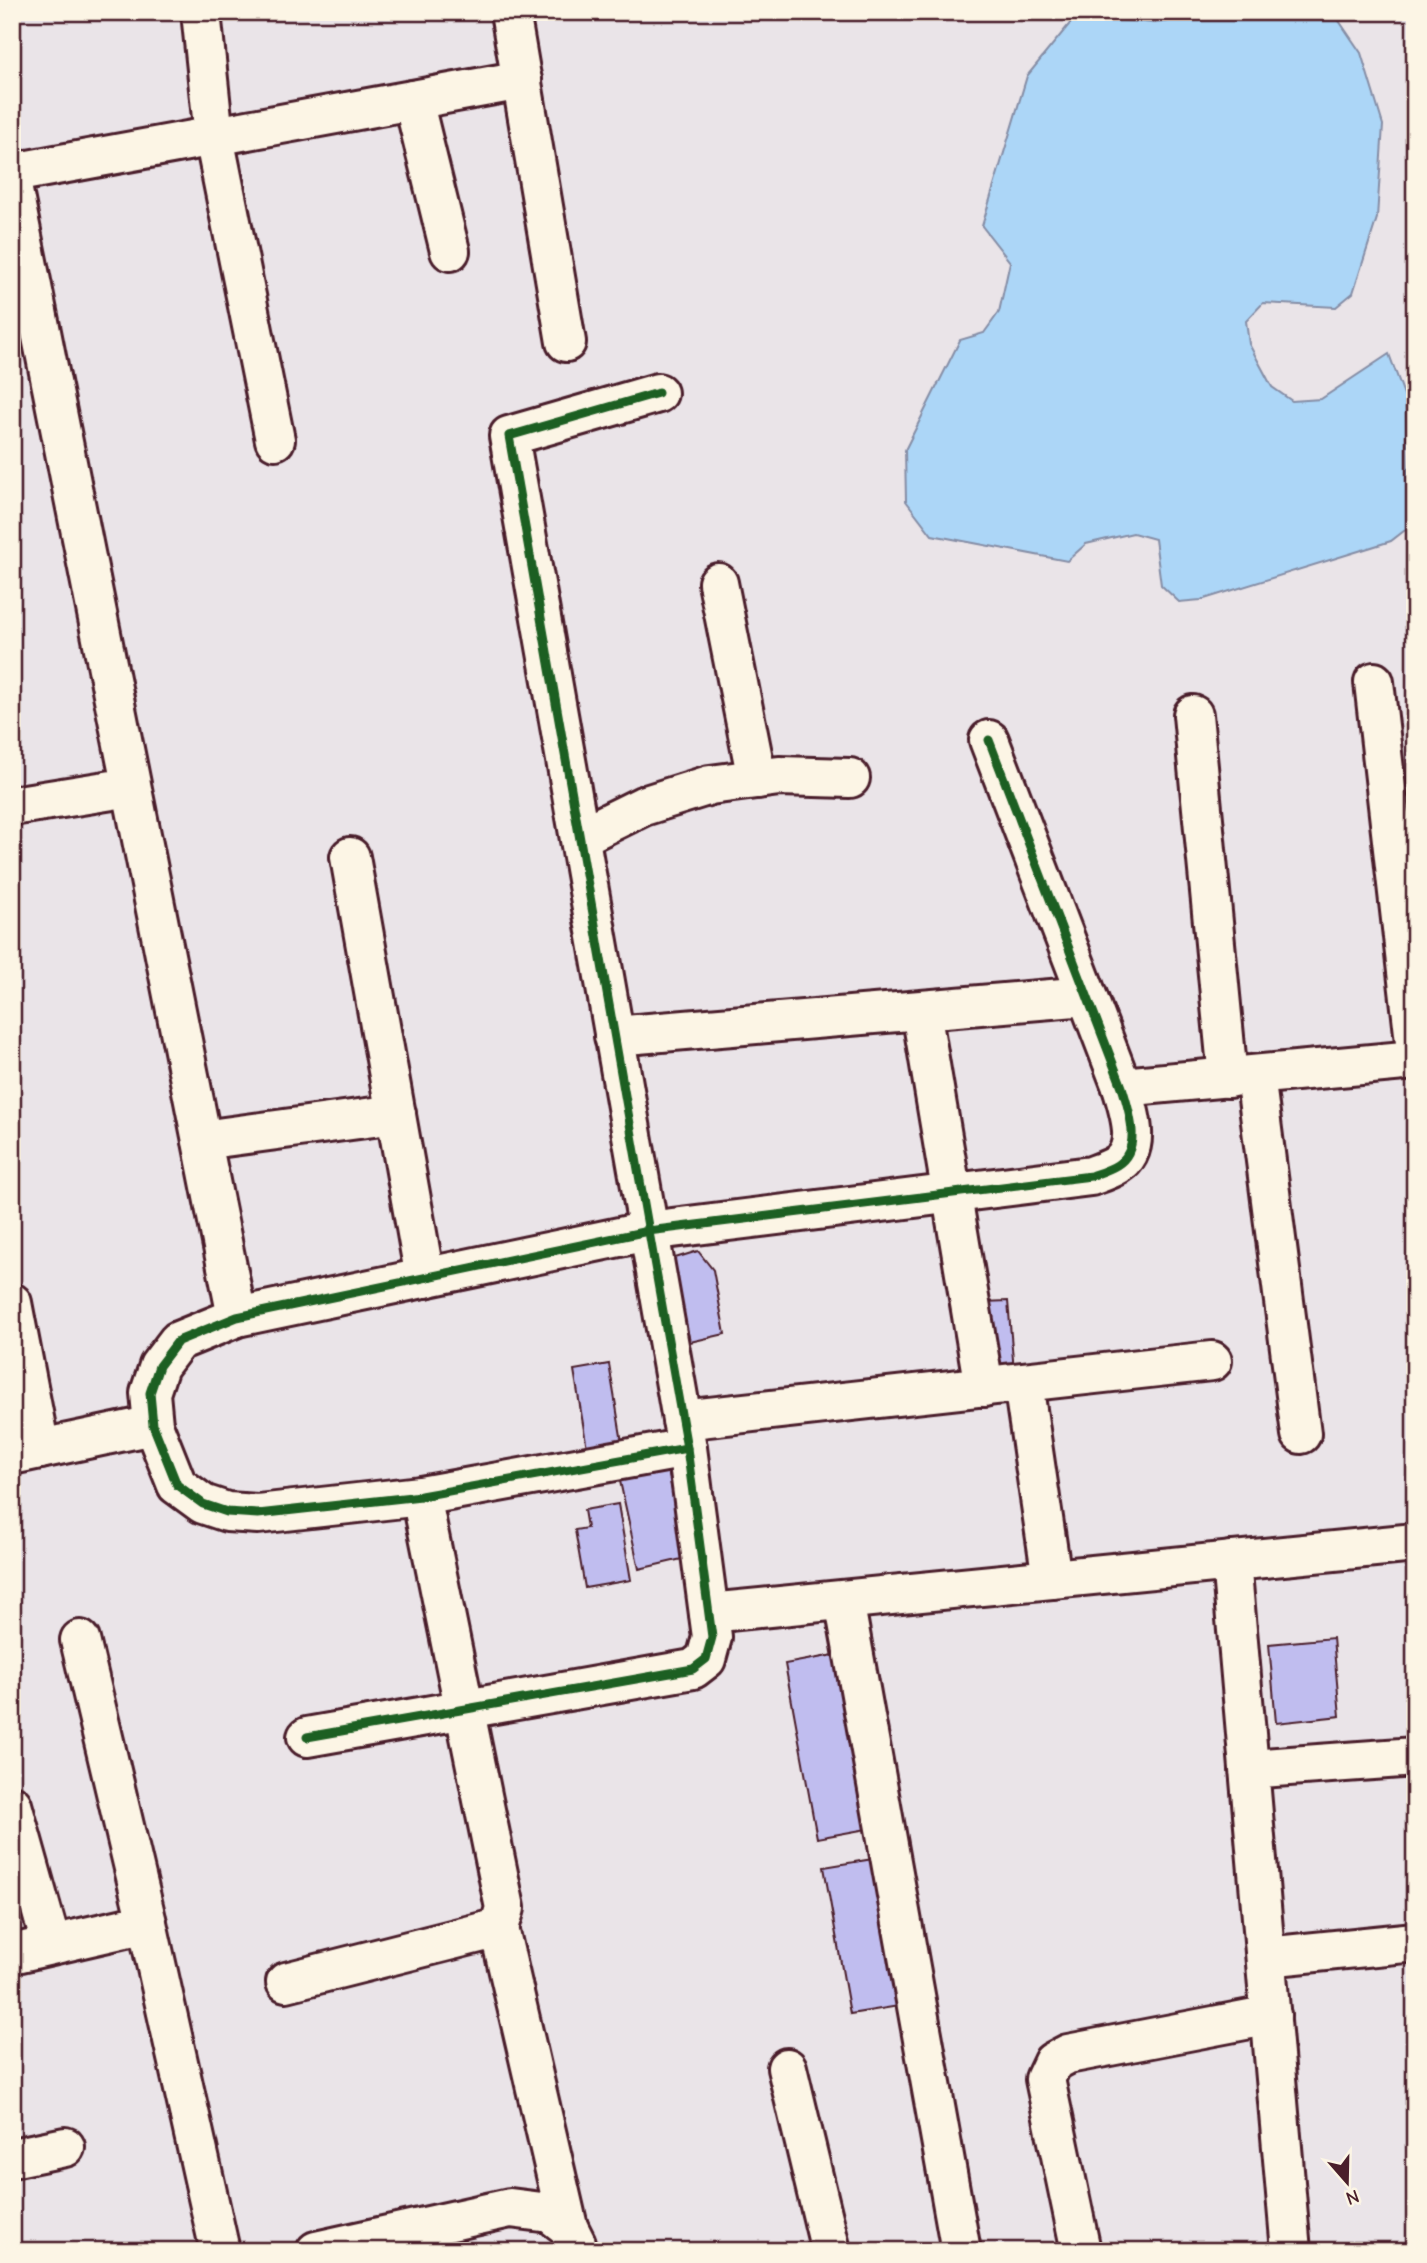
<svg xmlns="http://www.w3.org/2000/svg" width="1427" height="2263" viewBox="0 0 1427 2263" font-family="'Comic Neue',sans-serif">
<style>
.water{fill:#acd6f7;stroke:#858da5;stroke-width:2}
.building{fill:#c0bdef;stroke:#4a1f2b;stroke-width:2}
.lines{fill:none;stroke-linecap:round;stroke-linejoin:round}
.minor-casing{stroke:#4a1f2b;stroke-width:44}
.minor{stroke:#fcf5e5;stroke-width:38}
.cycleway-casing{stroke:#fcf5e5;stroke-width:13}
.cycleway{stroke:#1b5e20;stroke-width:9}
</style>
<rect width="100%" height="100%" fill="#eae4e8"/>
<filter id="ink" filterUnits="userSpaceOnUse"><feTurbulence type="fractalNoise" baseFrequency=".0143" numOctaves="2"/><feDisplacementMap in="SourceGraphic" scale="14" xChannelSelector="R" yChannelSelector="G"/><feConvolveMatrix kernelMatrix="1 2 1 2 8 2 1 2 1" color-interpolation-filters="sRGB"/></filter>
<g filter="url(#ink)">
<path class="water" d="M1235 12H1333L1361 53 1383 125 1377 218 1353 293 1336 307 1263 303 1246 321 1249 344 1272 387 1292 401 1321 399 1389 354 1406 400 1409 527 1391 541 1201 600 1179 602 1161 585 1155 539 1133 533 1086 544 1067 561 932 535 906 501 905 450 960 340 984 333 999 312 1010 262 982 226 1027 76 1076 16 1155 23Z"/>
<g class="building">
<path d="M698 1251 713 1270 725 1334 690 1342 672 1259Z"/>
<path d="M1008 1301 1014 1371 986 1376 983 1302Z"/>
<path d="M609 1364 623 1448 588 1454 574 1370Z"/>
<path d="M668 1471 686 1558 639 1569 620 1481Z"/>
<path d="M618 1504 631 1580 585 1588 575 1530 587 1528 584 1510Z"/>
<path d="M1333 1638 1340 1716 1276 1723 1269 1644Z"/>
<path d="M834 1655 867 1829 817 1838 785 1664Z"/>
<path d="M879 1858 905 2005 850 2014 824 1867Z"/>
</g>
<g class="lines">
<g class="minor-casing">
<g id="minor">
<path d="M201 12 214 137 275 440"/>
<path d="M510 12 566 342"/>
<path d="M413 100 450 251"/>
<path d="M12 173 522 80"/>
<path d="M12 186 237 1317"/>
<path d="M718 583 757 779"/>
<path d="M1374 682 1415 1042"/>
<path d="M1193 715 1228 1078"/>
<path d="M12 806 131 787"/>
<path d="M580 837 643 806 710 785 779 776 850 778"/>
<path d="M350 857 425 1278"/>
<path d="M921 1011 984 1387"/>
<path d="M614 1036 1087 996"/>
<path d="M1255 1075 1301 1434"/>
<path d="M1122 1087 1415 1060"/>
<path d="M202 1140 396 1114"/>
<path d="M12 1303 40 1449"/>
<path d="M1023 1383 1052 1579"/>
<path d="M682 1420 1212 1361"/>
<path d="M687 1448 421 1496 258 1514 227 1512 203 1504 177 1485 153 1425 150 1393 159 1366 178 1341 237 1317 648 1231 1091 1176C1099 1173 1109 1170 1117 1165 1143 1149 1129 1111 1122 1087L989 740"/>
<path d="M12 1455 153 1425"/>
<path d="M1231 1561 1291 2251"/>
<path d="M844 1600 961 2251"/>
<path d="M709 1613 1415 1543"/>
<path d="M80 1640 147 1923 220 2251"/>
<path d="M307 1737 693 1669 706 1659 712 1637 687 1448 509 436 658 393"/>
<path d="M1249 1769 1415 1757"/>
<path d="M12 1805 51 1944"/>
<path d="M499 1928 568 2227"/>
<path d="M12 1954 147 1923"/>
<path d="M1266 1957 1415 1942"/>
<path d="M286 1982 499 1928 505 1908 421 1496"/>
<path d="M787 2068 831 2251"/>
<path d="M12 2158 65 2147"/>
<path d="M316 2251 510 2208 550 2213 568 2227 576 2243"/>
<path d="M1081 2251 1045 2079 1053 2062 1068 2054 1271 2015"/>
</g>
</g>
<use href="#minor" class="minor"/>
<g class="cycleway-casing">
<g id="cycleway">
<path d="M687 1448 421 1496 258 1514 227 1512 203 1504 177 1485 153 1425 150 1393 159 1366 178 1341 237 1317 648 1231 1091 1176C1099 1173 1109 1170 1117 1165 1143 1149 1129 1111 1122 1087L989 740"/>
<path d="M307 1737 693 1669 706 1659 712 1637 687 1448 509 436 658 393"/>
</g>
</g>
<use href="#cycleway" class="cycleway"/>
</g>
</g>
<rect width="1427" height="2263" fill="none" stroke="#fcf5e5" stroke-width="42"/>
<rect x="21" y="21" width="1385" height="2221" fill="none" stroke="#4a1f2b" stroke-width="2.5" filter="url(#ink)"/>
<g transform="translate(1347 2182) rotate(160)" stroke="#fcf5e5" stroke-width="5" paint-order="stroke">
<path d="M0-5L12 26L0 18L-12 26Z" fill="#4a1f2b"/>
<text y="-10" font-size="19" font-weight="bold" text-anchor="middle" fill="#4a1f2b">N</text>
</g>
</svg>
